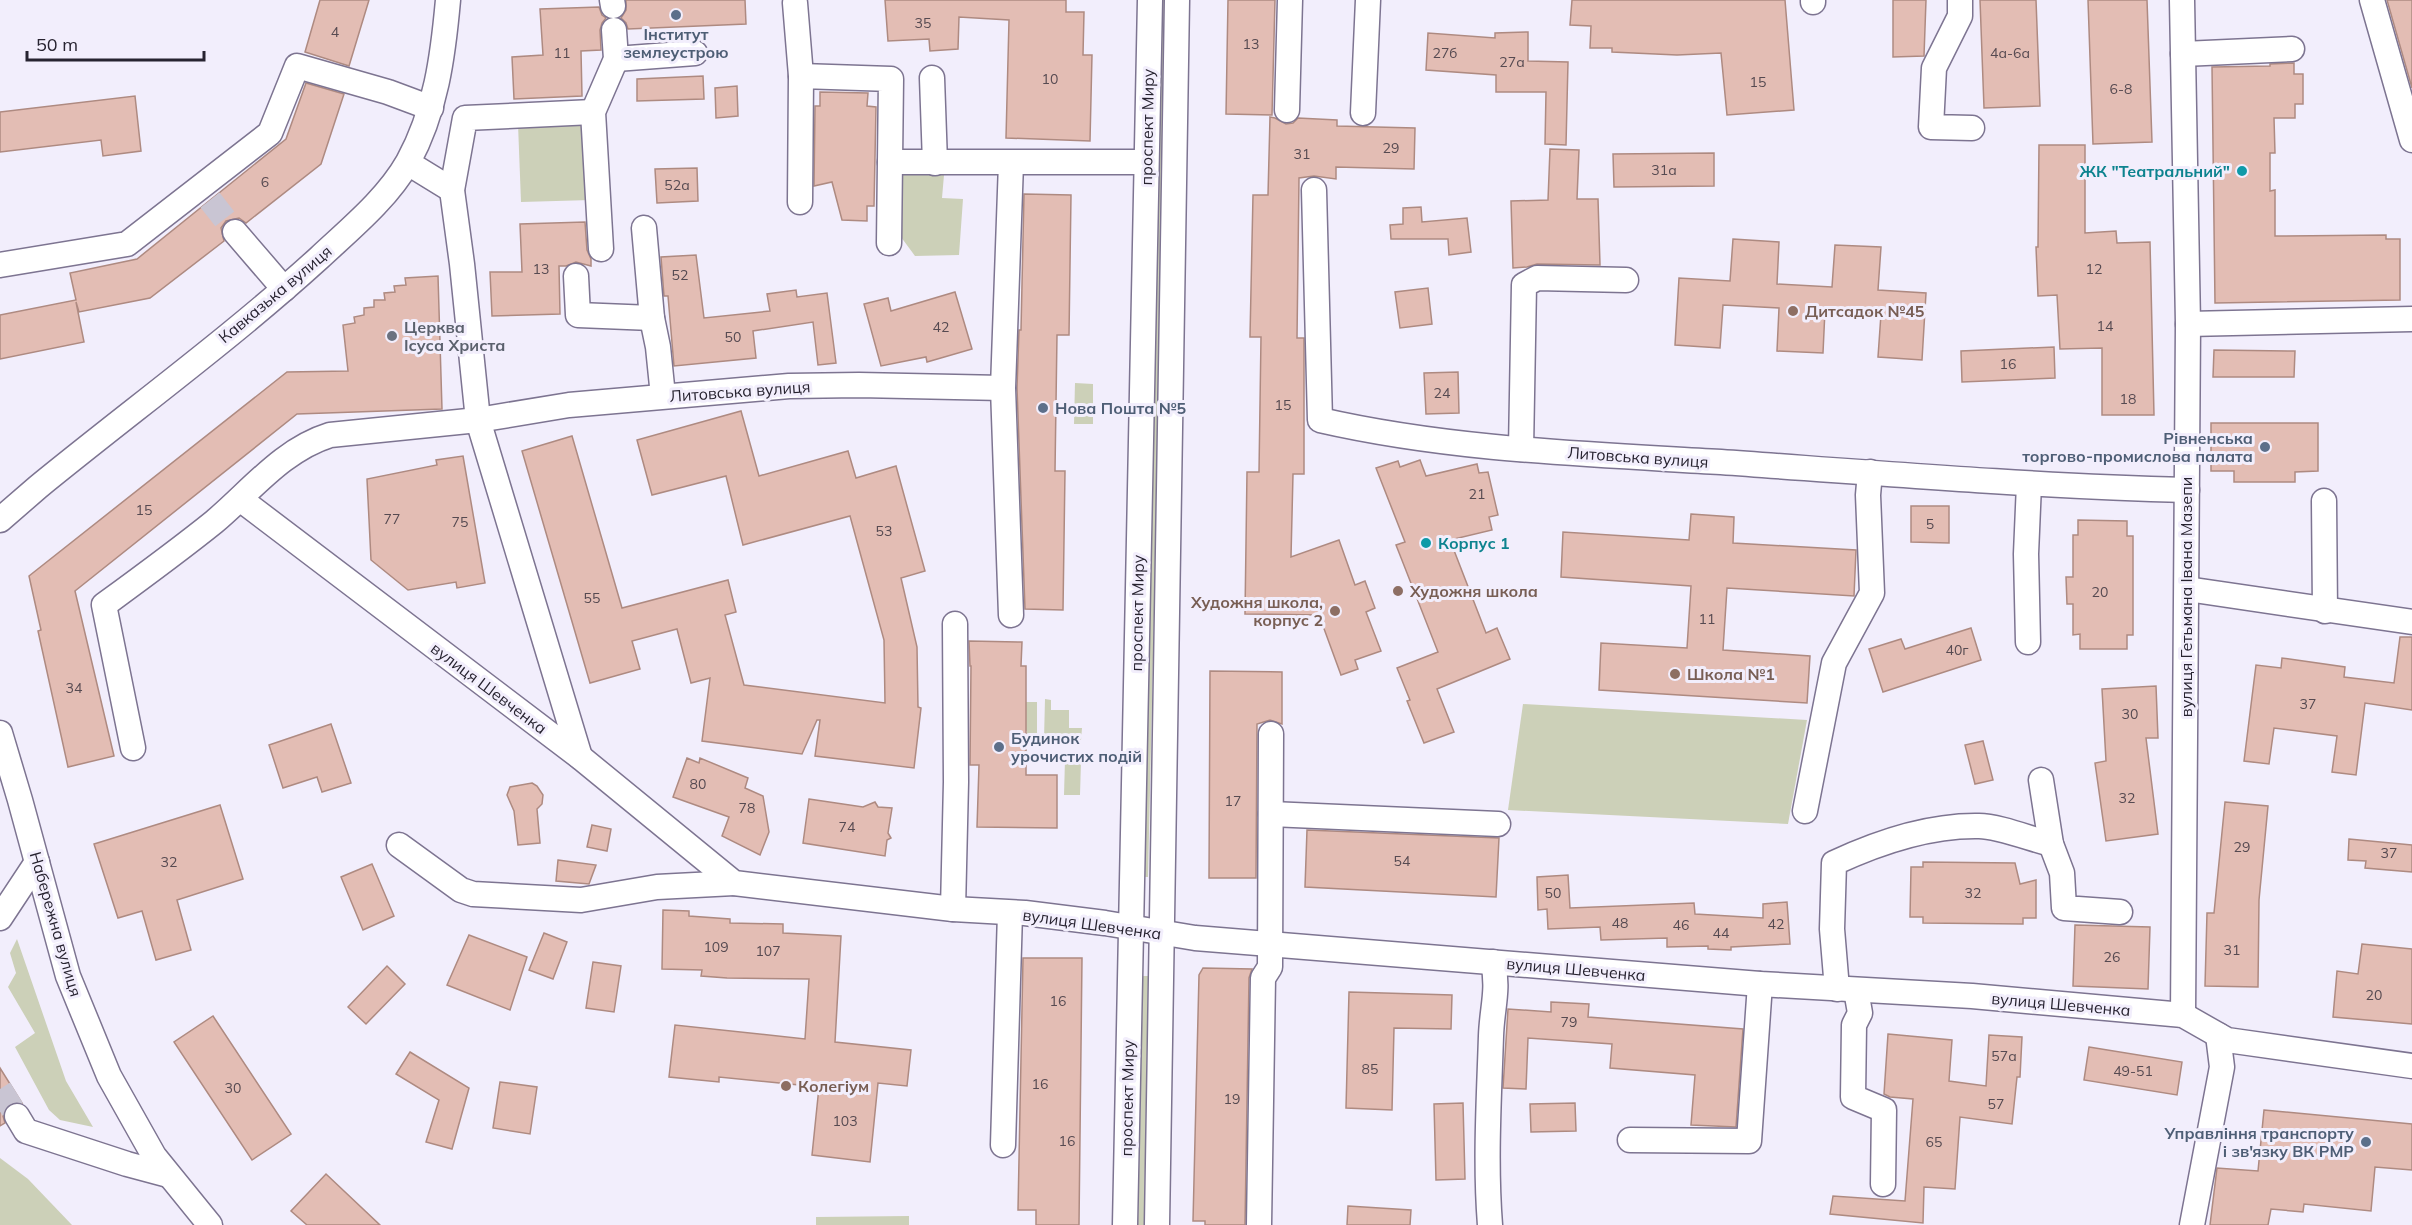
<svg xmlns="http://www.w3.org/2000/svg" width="2412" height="1225" viewBox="0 0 2412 1225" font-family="Mulish,sans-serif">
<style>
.green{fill:#ccd0b8}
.building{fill:#e3bdb4;stroke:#ae8a81;stroke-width:1.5}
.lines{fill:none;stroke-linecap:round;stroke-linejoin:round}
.minor-tunnel{stroke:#c9c5d3;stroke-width:24;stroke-dasharray:24 12;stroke-linecap:butt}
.minor-casing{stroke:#7d7491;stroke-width:27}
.minor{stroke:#fff;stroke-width:24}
.service-dot{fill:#5c6f8a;stroke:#f2eefc;stroke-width:2}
.culture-dot{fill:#0f9aa8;stroke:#f2eefc;stroke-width:2}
.education-dot{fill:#8d6e63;stroke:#f2eefc;stroke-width:2}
.worship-dot{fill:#6b7280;stroke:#f2eefc;stroke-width:2}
.labels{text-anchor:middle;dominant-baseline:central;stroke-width:6;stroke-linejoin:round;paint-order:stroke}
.number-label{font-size:14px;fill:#564a51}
.service-label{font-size:16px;font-weight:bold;fill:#4e5e75;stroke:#f2eefc;text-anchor:start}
.street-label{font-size:16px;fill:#272330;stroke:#f2eefc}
.culture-label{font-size:16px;font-weight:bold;fill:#0d838f;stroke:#f2eefc;text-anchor:end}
.education-label{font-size:16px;font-weight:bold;fill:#785e54;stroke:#f2eefc;text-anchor:start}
.worship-label{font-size:16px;font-weight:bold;fill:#5b616d;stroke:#f2eefc;text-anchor:start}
</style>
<rect width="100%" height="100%" fill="#f2eefc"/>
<g class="green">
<path d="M1161 0H1168L1148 877H1142Z"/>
<path d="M586 121 591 200 521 202 518 124Z"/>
<path d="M903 173 944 175 942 198 963 199 959 255 915 256 901 237Z"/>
<path d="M1075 383 1093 384V424H1074Z"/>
<path d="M1045 699 1051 700V710H1069V728H1082L1081 740 1044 739Z"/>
<path d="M1026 702H1037V736L1026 735 1027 731H1019Z"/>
<path d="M1523 704 1807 720 1788 824 1508 810Z"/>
<path d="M1065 760 1081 761 1080 795H1064Z"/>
<path d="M17 939 66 1081 93 1127 60 1120 49 1110 15 1047 35 1033 8 987 16 973 10 953Z"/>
<path d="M1143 976H1148L1144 1225H1138Z"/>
<path d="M0 1158 28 1179 72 1225H0Z"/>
<path d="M909 1216V1225H816V1217Z"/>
</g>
<g class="building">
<path d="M320 0H369L349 66 305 52Z"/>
<path d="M626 0H745L746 24 628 29 626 23 621 18 626 10Z"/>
<path d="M885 0H1066V12H1084L1083 55H1092L1090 141 1006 138 1009 20 959 17 958 49 930 51 929 39 888 41Z"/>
<path d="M1228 0H1275L1272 115 1226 114Z"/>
<path d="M1572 0H1785L1794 110 1727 115 1721 53 1677 55 1612 52V48H1590L1591 26 1570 25Z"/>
<path d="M1893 0H1926L1924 56 1893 57Z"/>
<path d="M1980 0H2036L2040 106 1984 108Z"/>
<path d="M2088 0H2147L2152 142 2093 144Z"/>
<path d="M2387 0H2412V88Z"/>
<path d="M599 7 602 15 606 18 602 23 600 30 601 50 581 51 582 96 514 99 512 57 543 55 540 9Z"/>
<path d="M1528 32V61L1568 62 1566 145 1545 144 1546 92H1496V75L1426 70 1428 33 1495 38V33Z"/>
<path d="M2294 63V74H2303V104H2295V118H2274L2275 153H2270V191L2275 190V236L2386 235V239H2400V300L2215 303 2212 67 2270 66V64Z"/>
<path d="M703 76 704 99 637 101V79Z"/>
<path d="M306 83 344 94 321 164 246 223 239 218 226 221 221 228 224 241 150 298 79 312 76 302 84 342 0 359V315L76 300 70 273 137 259 286 139Z"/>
<path d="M737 86 738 116 716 118 715 88Z"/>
<path d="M820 92 868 93 867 106 876 107 874 206H867V221L842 220 832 182 814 186 815 106H820Z"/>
<path d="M135 96 141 151 103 156 101 140 0 152V112Z"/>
<path d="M1270 117 1275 118 1286 124 1293 123 1298 118 1337 120V126L1415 128 1414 169 1336 167V179L1314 176 1299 178 1297 338H1304V474H1293L1291 557 1339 540 1355 585 1365 581 1375 608 1366 612 1381 651 1355 660 1358 669 1341 675 1319 615 1245 614 1247 472H1259L1261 337H1250L1253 195H1268Z"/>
<path d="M2039 145H2085V233L2116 231 2117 243 2150 242 2154 415H2102V348L2060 349 2057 295 2038 296 2036 247H2038Z"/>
<path d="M1550 149 1579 150 1577 199H1598L1600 265 1537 264 1527 267 1513 268 1511 201 1548 200Z"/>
<path d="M1714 153V186L1614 187 1613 154Z"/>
<path d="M697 168 698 201 657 203 655 169Z"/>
<path d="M1024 194 1071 195 1069 335H1057L1055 471H1065L1063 610 1025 609 1017 388 1019 330H1021Z"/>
<path d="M1421 207 1422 222 1467 218 1471 252 1449 255 1448 239H1391L1390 225 1403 224V208Z"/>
<path d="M585 222 587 250 591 259V266L576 262 566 266H559L560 314 492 316 490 272H522L520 224Z"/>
<path d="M1733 239 1779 242 1777 284 1832 287 1835 245 1881 247 1878 290 1926 293 1922 360 1878 357 1881 314 1825 310 1823 353 1777 351 1779 308 1723 305 1720 348 1675 345 1679 278 1730 281Z"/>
<path d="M696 255 704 318 770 311 767 294 796 290 797 297 827 293 836 363 818 365 813 322 753 331 756 358 674 366 668 296H664L661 257Z"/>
<path d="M438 276 442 409 297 414 75 591 114 756 68 767 38 631 41 630 29 576 287 372 348 371 343 325 355 323 354 317 364 315V308L374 307V300H385L384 293 395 292 394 286 406 285 405 278Z"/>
<path d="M1428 288 1432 324 1400 328 1395 292Z"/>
<path d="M955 292 972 349 927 362 926 357 881 366 864 304 888 298 891 311Z"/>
<path d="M2054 347 2055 378 1962 382 1961 351Z"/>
<path d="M2214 350 2295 351 2294 377H2213Z"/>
<path d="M1458 372 1459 413 1426 414 1424 373Z"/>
<path d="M741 411 759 476 848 451 856 478 896 466 925 571 901 578 917 647 918 707 921 708 914 768 815 756 820 720H817L802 754 702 741 710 678 691 683 677 629 632 641 640 669 590 683 522 451 572 436 622 608 728 580 736 612 725 615 744 685 885 703 884 640 850 516 743 545 726 476 652 495 637 440Z"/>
<path d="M2211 423H2318V471L2295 472V482H2234V471H2211Z"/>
<path d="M463 456 485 583 457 588 456 582 408 590 371 560 367 479 437 465 436 460Z"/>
<path d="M1420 460 1426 476 1477 464 1479 473 1488 472 1498 515 1489 517 1492 530 1450 540 1486 633 1497 628 1510 659 1437 689 1454 732 1424 743 1407 701 1410 700 1397 668 1438 652 1396 545 1405 542 1376 468 1398 461 1400 467Z"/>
<path d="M1911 506H1949V543L1911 542Z"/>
<path d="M1691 514 1734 517 1733 543 1856 550 1854 596 1727 588 1723 650 1810 656 1807 703 1599 690 1601 643 1687 648 1691 586 1561 577 1563 532 1689 540Z"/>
<path d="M2078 520 2127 521V536H2133V635H2127V649H2080V634L2073 635V604H2067L2066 577H2073V535H2078Z"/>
<path d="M1971 628 1981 660 1883 692 1869 649 1901 639 1905 649Z"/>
<path d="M2400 637H2412V710L2365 703 2356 775 2332 772 2337 736 2274 728 2269 764 2244 761 2256 665 2281 668 2282 658 2345 667 2344 677 2394 683Z"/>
<path d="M969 641 1022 642 1021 666H1026V775H1057V828L977 827 979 765H970L971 666H970Z"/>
<path d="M1210 671 1282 672V724L1270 720 1257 724 1256 878H1209Z"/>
<path d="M2156 686 2158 738H2146L2158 834 2106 841 2095 763 2106 761 2102 689Z"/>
<path d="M331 724 351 783 322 792 317 777 283 788 269 745Z"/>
<path d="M1983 741 1993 780 1975 784 1965 745Z"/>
<path d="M687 758 699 763 700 758 748 778 745 788 763 796 769 832 760 855 722 836 729 817 673 797Z"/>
<path d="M532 783 537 786 543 795 542 804 537 809 540 843 518 845 514 811 507 795 510 787Z"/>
<path d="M809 799 863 807 875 802 878 807 892 808 888 833 891 838 887 840 885 856 803 843Z"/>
<path d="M2225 802 2268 806 2259 900 2258 987 2205 986 2207 913H2214Z"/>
<path d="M220 805 243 879 177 900 191 950 156 960 142 911 118 918 94 844Z"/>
<path d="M592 825 611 829 607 851 587 847Z"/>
<path d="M1307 830 1499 838 1496 897 1305 887Z"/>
<path d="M2349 839 2412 845V872L2365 868 2366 861 2348 860Z"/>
<path d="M558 860 596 865 589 884 556 881Z"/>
<path d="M1923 862 2015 863 2020 884 2036 880V918H2023V924L1923 923V917H1910L1911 867H1923Z"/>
<path d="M372 864 394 916 363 930 341 877Z"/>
<path d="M1568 875 1570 908 1694 903 1695 914 1763 918V904L1787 902 1790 944 1731 947V950L1708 949V946L1667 947V938L1601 940 1600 927 1548 929 1547 909 1538 910 1537 877Z"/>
<path d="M663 910 689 911V916L730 919V923L783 924V933L841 936 835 1042 911 1050 907 1086 878 1083 870 1162 812 1155 819 1087 719 1077V1082L669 1077 675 1025 805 1039 809 979 727 978 701 976 702 970 662 969Z"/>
<path d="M2075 925 2150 927 2148 989 2073 986Z"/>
<path d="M544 933 567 942 553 979 529 970Z"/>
<path d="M469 935 527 957 510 1010 447 985Z"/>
<path d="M2362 944 2412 949V1024L2333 1017 2337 971 2358 974Z"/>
<path d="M1023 958H1082L1079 1225H1036V1210H1018Z"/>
<path d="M593 962 621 966 614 1012 586 1008Z"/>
<path d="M387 966 405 984 366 1024 348 1007Z"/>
<path d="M1203 968 1252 969 1249 978 1245 1225H1205V1221H1193L1199 975Z"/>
<path d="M1349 992 1452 995 1451 1029 1394 1028 1392 1110 1346 1108Z"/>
<path d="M1551 1002 1589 1004 1588 1017 1743 1029 1736 1127 1691 1125 1695 1075 1610 1068 1612 1044 1528 1038 1526 1089 1503 1088 1508 1009 1551 1012Z"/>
<path d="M213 1016 291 1134 252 1160 174 1042Z"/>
<path d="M1888 1034 1952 1040 1949 1081 1986 1086 1989 1035 2022 1037 2020 1077H2017L2012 1124 1960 1117 1955 1189 1924 1187 1923 1223 1830 1214 1833 1196 1905 1201 1913 1099 1890 1097 1884 1094Z"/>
<path d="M2089 1047 2182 1062 2177 1095 2084 1080Z"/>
<path d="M410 1052 469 1088 452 1149 426 1142 439 1100 396 1074Z"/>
<path d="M0 1068 22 1103 10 1104 5 1109 3 1116 5 1123 0 1126Z"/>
<path d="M500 1082 537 1087 530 1134 493 1128Z"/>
<path d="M1463 1103 1465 1179 1436 1180 1434 1104Z"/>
<path d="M1575 1103 1576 1131 1531 1132 1530 1104Z"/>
<path d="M2264 1110 2412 1124V1170L2375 1167 2371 1211 2304 1204 2303 1212 2271 1209 2268 1225H2210L2217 1168 2258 1171Z"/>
<path d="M326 1174 380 1225H307L291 1211Z"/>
<path d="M1348 1206 1411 1210 1410 1225H1347Z"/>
</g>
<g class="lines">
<g class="minor-tunnel">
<path d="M210 200 235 232"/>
<path d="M0 1089 17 1116"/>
</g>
<g class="minor-casing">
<g id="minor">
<path d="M612 0 613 6"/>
<path d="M1813 0V2"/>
<path d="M1960 0V16L1934 68 1931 127 1972 128"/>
<path d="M2182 0 2188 324 2183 1015"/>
<path d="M2372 0 2412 140"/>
<path d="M795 3 801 76"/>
<path d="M2183 54 2292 49"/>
<path d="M616 59 695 53"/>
<path d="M932 78 935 163"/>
<path d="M1287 110 1290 0"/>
<path d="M1363 113 1368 0"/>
<path d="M890 162H1146"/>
<path d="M408 163 452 190"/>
<path d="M1011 163 1003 388 1011 615"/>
<path d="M1314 190 1320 420C1451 450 1587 454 1721 462 1876 473 2031 486 2187 490"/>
<path d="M800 202 801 76 891 79 889 243"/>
<path d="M235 232 284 289"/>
<path d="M601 249 593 112 616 59 614 30"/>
<path d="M0 265 127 244 270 133 297 66 388 92 431 108"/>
<path d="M576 276 578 315 652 318 644 228"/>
<path d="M652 318 658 347 663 396"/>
<path d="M2188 324 2412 319"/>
<path d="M1521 449 1524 285 1537 278 1626 280"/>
<path d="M240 499 580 757 734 883 953 909 1025 913 1105 923 1195 938 1760 984 1972 996 2183 1015 2227 1040 2412 1066"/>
<path d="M2324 501 2325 611"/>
<path d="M0 520 38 487C131 411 230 339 319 258 350 229 387 199 408 162 436 111 443 56 448 0"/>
<path d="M2187 589 2412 622"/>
<path d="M2028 642 2026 554 2029 484"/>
<path d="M0 733 20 800 68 976 109 1076 154 1156 210 1225"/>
<path d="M133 748 104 605C141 578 178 551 214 522 251 491 282 450 330 435L478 420 569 405 789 386 859 385 1003 388"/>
<path d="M580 757 478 420 462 264 452 190 465 118 593 112"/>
<path d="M2041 780 2051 844 2062 873 2064 908 2120 912"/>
<path d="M1805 811 1834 663 1872 593 1868 495 1870 472"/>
<path d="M1271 814 1498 824"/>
<path d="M399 845 461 890 473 894 581 900 657 887 734 883"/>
<path d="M953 909 956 782 955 624"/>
<path d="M0 918 37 862"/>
<path d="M1837 989 1832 929 1834 863C1879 842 1929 825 1979 826 1998 826 2031 839 2051 844"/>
<path d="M1856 990 1860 1013 1854 1025 1853 1097 1884 1110 1883 1184"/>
<path d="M17 1116 26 1131 127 1164 168 1175"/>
<path d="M1630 1140 1749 1141 1760 984"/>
<path d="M1003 1145 1010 913"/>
<path d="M1125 1225 1150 0"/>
<path d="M1157 1225 1177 0"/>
<path d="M1259 1225 1263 978 1270 967 1271 734"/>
<path d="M1490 1225C1485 1162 1489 1099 1491 1036 1492 1007 1499 991 1493 962"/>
<path d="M2192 1225 2222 1067 2218 1035"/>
</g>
</g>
<use href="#minor" class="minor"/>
</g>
<g class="service-dot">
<circle cx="676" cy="15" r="6"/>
<circle cx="1043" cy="408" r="6"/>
<circle cx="2265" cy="447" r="6"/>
<circle cx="999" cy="747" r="6"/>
<circle cx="2366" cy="1142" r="6"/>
</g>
<g class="culture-dot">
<circle cx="2242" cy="171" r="6"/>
<circle cx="1426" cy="543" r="6"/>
</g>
<g class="education-dot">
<circle cx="1793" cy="311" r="6"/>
<circle cx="1398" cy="591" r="6"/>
<circle cx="1335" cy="611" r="6"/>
<circle cx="1675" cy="674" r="6"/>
<circle cx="786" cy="1086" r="6"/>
</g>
<circle class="worship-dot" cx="392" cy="336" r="6"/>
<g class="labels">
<g class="number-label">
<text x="923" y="23">35</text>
<text x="335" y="32">4</text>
<text x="1251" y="44">13</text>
<text x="562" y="53">11</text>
<text x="1445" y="53">27б</text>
<text x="2010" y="53">4а-6а</text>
<text x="1512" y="62">27а</text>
<text x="1050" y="79">10</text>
<text x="1758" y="82">15</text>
<text x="2121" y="89">6-8</text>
<text x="1391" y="148">29</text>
<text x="1302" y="154">31</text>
<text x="1664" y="170">31а</text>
<text x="265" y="182">6</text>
<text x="677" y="185">52а</text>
<text x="541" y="269">13</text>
<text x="2094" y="269">12</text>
<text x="680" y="275">52</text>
<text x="2105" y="326">14</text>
<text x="941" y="327">42</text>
<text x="733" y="337">50</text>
<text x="2008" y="364">16</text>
<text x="1442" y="393">24</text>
<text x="2128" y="399">18</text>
<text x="1283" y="405">15</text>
<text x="1477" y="494">21</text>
<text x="144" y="510">15</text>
<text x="392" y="519">77</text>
<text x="460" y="522">75</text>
<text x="1930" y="524">5</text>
<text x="884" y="531">53</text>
<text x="2100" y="592">20</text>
<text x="592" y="598">55</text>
<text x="1707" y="619">11</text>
<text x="1957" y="650">40г</text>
<text x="74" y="688">34</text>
<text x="2308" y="704">37</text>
<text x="2130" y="714">30</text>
<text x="698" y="784">80</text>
<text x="2127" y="798">32</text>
<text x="1233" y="801">17</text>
<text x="747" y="808">78</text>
<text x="847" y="827">74</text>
<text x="2242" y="847">29</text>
<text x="2389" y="853">37</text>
<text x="1402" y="861">54</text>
<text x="169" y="862">32</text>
<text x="1553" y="893">50</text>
<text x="1973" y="893">32</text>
<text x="1620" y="923">48</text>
<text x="1776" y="924">42</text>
<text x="1681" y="925">46</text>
<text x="1721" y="933">44</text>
<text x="716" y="947">109</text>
<text x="2232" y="950">31</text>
<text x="768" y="951">107</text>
<text x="2112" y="957">26</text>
<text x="2374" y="995">20</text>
<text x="1058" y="1001">16</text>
<text x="1569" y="1022">79</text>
<text x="2004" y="1056">57а</text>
<text x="1370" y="1069">85</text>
<text x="2133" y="1071">49-51</text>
<text x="1040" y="1084">16</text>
<text x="233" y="1088">30</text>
<text x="1232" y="1099">19</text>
<text x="1996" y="1104">57</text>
<text x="845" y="1121">103</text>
<text x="1067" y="1141">16</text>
<text x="1934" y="1142">65</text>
</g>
<g class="service-label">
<text x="676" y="34" text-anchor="middle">Інститут<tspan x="676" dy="18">землеустрою</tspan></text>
<text x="1055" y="408">Нова Пошта №5</text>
<text x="2253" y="438" text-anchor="end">Рівненська<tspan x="2253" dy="18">торгово-промислова палата</tspan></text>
<text x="1011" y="738">Будинок<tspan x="1011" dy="18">урочистих подій</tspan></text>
<text x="2354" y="1133" text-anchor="end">Управління транспорту<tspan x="2354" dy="18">і зв'язку ВК РМР</tspan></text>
</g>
<g class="street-label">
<text transform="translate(1147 127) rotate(-89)">проспект Миру</text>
<text transform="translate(275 294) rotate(-40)">Кавказька вулиця</text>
<text transform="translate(740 391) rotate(-4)">Литовська вулиця</text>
<text transform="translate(1638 457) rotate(4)">Литовська вулиця</text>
<text transform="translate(2186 597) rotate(-90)">вулиця Гетьмана Івана Мазепи</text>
<text transform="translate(1137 613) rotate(-89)">проспект Миру</text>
<text transform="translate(489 688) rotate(37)">вулиця Шевченка</text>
<text transform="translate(56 924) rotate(74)">Набережна вулиця</text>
<text transform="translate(1092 924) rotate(8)">вулиця Шевченка</text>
<text transform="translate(1576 969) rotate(5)">вулиця Шевченка</text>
<text transform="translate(2061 1004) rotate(5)">вулиця Шевченка</text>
<text transform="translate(1127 1098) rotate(-89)">проспект Миру</text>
</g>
<g class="culture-label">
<text x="2230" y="171">ЖК "Театральний"</text>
<text x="1438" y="543" text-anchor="start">Корпус 1</text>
</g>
<g class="education-label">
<text x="1805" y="311">Дитсадок №45</text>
<text x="1410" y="591">Художня школа</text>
<text x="1323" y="602" text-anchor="end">Художня школа,<tspan x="1323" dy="18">корпус 2</tspan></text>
<text x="1687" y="674">Школа №1</text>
<text x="798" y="1086">Колегіум</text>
</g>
<g class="worship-label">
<text x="404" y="327">Церква<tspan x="404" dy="18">Ісуса Христа</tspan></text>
</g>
</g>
<path d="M27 51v9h177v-9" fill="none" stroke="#272330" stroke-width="3"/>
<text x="36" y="51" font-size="18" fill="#272330" stroke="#f2eefc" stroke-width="4.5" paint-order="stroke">50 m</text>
</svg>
